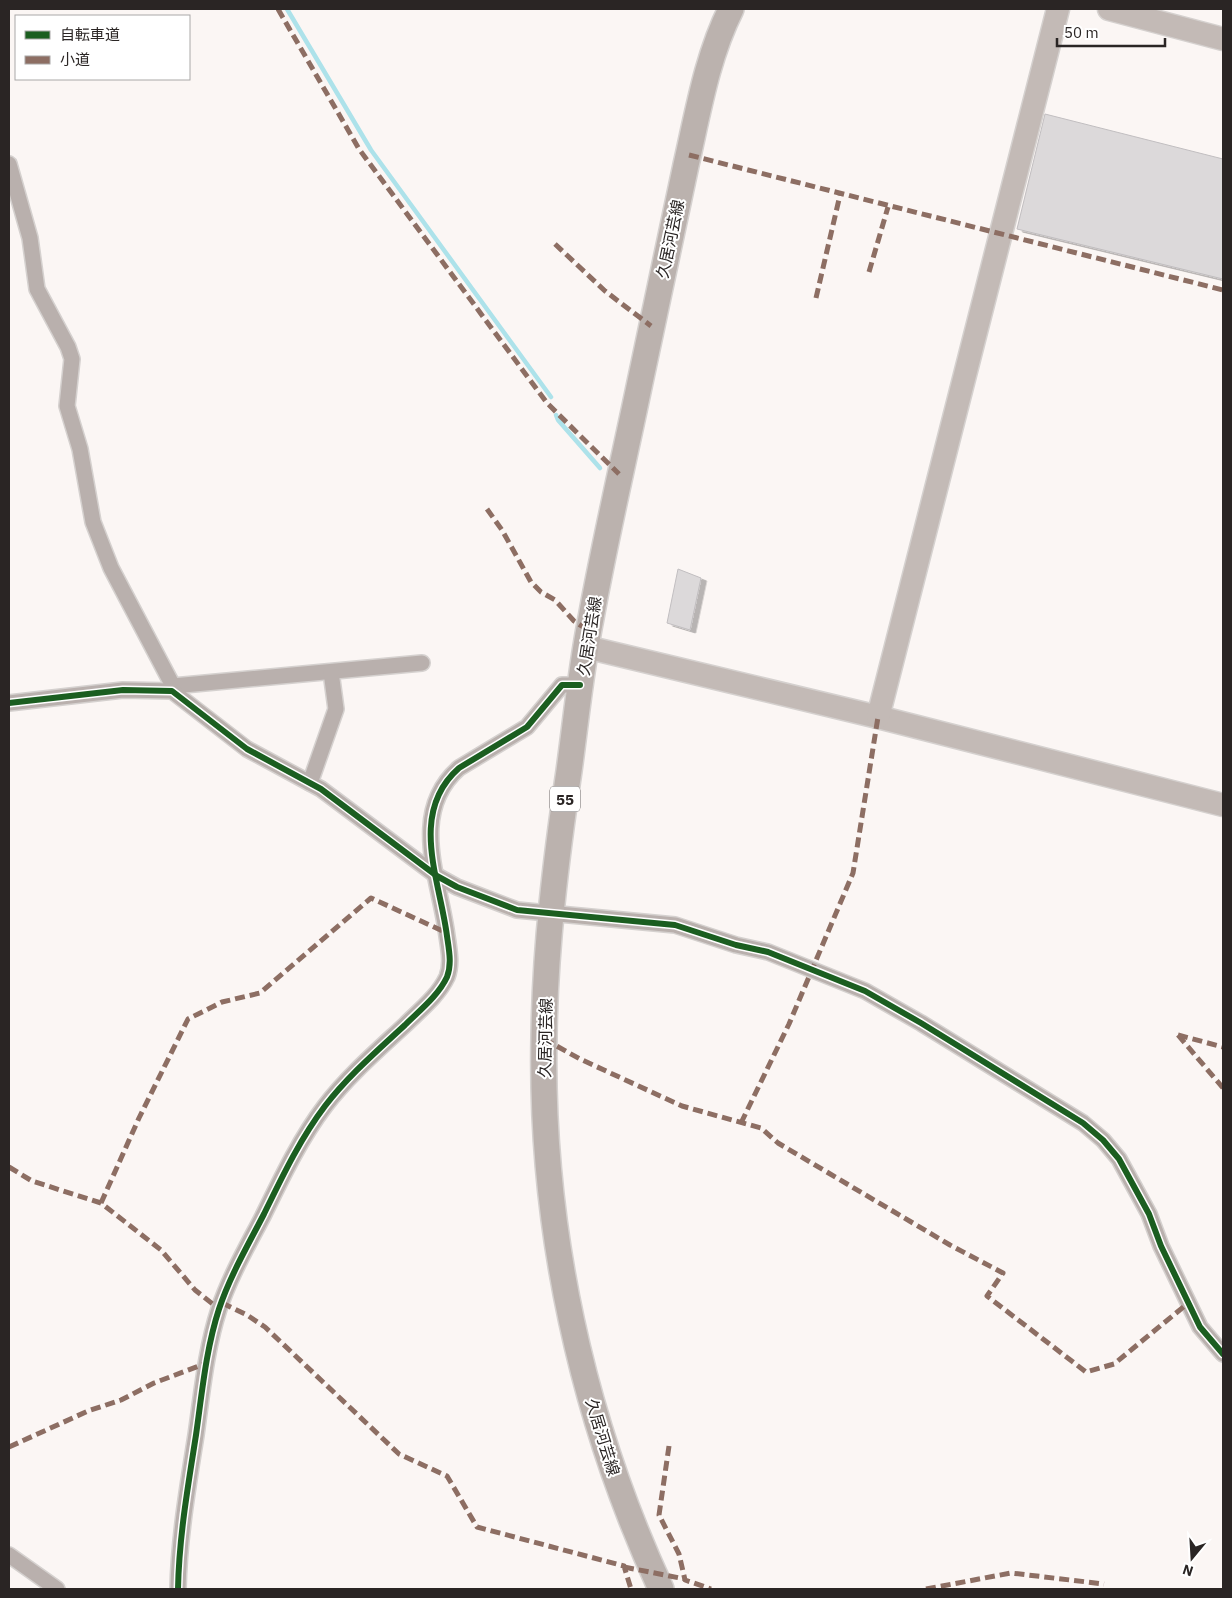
<svg xmlns="http://www.w3.org/2000/svg" width="1232" height="1598" viewBox="0 0 1232 1598" font-family="'IBM Plex Sans','Noto Sans JP',sans-serif">
<style>
.lines{fill:none;stroke-linecap:round;stroke-linejoin:round}
.stream{stroke:#ade2ea;stroke-width:4.5}
.building{fill:#dcd9da;stroke:#c1bec0;filter:url(#shadow)}
.street-casing{stroke:#d5d1cf;stroke-width:18}
.secondary-casing{stroke:#d5d1cf;stroke-width:25}
.primary-casing{stroke:#d5d1cf;stroke-width:28}
.street{stroke:#b9b0ad;stroke-width:15}
.secondary{stroke:#c3bab6;stroke-width:22}
.primary{stroke:#bbb2ae;stroke-width:25}
.quiet{stroke:#8d6e63;stroke-width:5;stroke-dasharray:10 5;stroke-linecap:butt}
.cycleway-casing{stroke:#fff;stroke-width:9}
.cycleway{stroke:#1b5e20;stroke-width:6}
.labels{text-anchor:middle;dominant-baseline:central;stroke-width:4;stroke-linejoin:round;paint-order:stroke}
.shield{fill:#fff;stroke:#6a6666;stroke-width:1}
.shield-label{font-size:15px;font-weight:bold;fill:#2a2524}
.street-label{font-size:16px;fill:#2a2524;stroke:#fff}
</style>
<defs>
<filter id="shadow"><feDropShadow dx="5.5" dy="3" stdDeviation="0" flood-color="#0004"/></filter>
</defs>
<rect width="100%" height="100%" fill="#fbf6f4"/>
<g class="lines">
<g class="stream">
<path d="M287 9 371 150 551 397"/>
<path d="M556 415 558 420 600 468"/>
</g>
</g>
<g class="building">
<path d="M1045 114 1223 159V279L1017 229Z"/>
<path d="M678 569 701 578 690 630 667 623Z"/>
</g>
<g class="lines">
<g class="street-casing">
<g id="street">
<path d="M9 164 30 238 37 289 68 347 72 359 67 406 80 449 93 522 111 568 173 686"/>
<path d="M172 691 173 686 422 663"/>
<path d="M9 703 123 690 172 691 247 749 321 789 437 876 457 887 517 910 675 925 736 945 768 952 865 991 921 1023 1083 1123 1103 1140 1119 1159 1149 1214 1161 1246 1200 1327 1223 1354"/>
<path d="M310 783 336 709 331 672"/>
<path d="M9 1555 57 1589"/>
<path d="M178 1589C179 1537 188 1486 196 1435 202 1393 206 1349 219 1309 230 1276 248 1245 264 1214 282 1177 300 1139 325 1106 348 1076 377 1051 405 1025 420 1010 438 996 447 977 452 964 449 950 447 936 440 880 408 813 459 768L527 727 562 685H580"/>
</g>
</g>
<g class="secondary-casing">
<g id="secondary">
<path d="M1109 9 1223 39"/>
<path d="M586 647 878 717 1223 805"/>
<path d="M878 717 1058 9"/>
</g>
</g>
<g class="primary-casing">
<path id="primary" d="M661 1589C582 1418 540 1227 544 1037 545 948 556 859 569 771 576 720 581 668 591 618 605 540 623 464 639 387 654 313 670 239 686 165 698 112 707 57 731 9"/>
</g>
<use href="#street" class="street"/>
<use href="#secondary" class="secondary"/>
<use href="#primary" class="primary"/>
<g class="quiet">
<path d="M278 9 359 149 547 403 619 474"/>
<path d="M689 155 1223 290"/>
<path d="M555 244 605 291 651 326"/>
<path d="M869 272 888 207"/>
<path d="M816 298 840 195"/>
<path d="M487 509 502 530 531 582 541 592 555 600 574 621 588 630"/>
<path d="M1178 1035 1223 1088"/>
<path d="M1178 1035 1223 1047"/>
<path d="M544 1039 580 1059 682 1106 761 1128 778 1143 950 1245 1003 1273 987 1296 1086 1372 1114 1364 1187 1304"/>
<path d="M741 1123 789 1024 853 873 878 717"/>
<path d="M9 1167 32 1181 101 1203 161 1250 195 1290 219 1309"/>
<path d="M101 1203 139 1118 188 1019 222 1002 260 993 371 898 447 933"/>
<path d="M222 1303 247 1315 265 1327 399 1454 447 1476 477 1527 624 1566 631 1589"/>
<path d="M669 1446 659 1515 679 1554 685 1580 711 1589"/>
<path d="M9 1447 88 1411 121 1400 154 1383 207 1363"/>
<path d="M624 1567 685 1579"/>
<path d="M926 1589 1011 1573 1104 1584"/>
</g>
<g class="cycleway-casing">
<g id="cycleway">
<path d="M9 703 123 690 172 691 247 749 321 789 437 876 457 887 517 910 675 925 736 945 768 952 865 991 921 1023 1083 1123 1103 1140 1119 1159 1149 1214 1161 1246 1200 1327 1223 1354"/>
<path d="M178 1589C179 1537 188 1486 196 1435 202 1393 206 1349 219 1309 230 1276 248 1245 264 1214 282 1177 300 1139 325 1106 348 1076 377 1051 405 1025 420 1010 438 996 447 977 452 964 449 950 447 936 440 880 408 813 459 768L527 727 562 685H580"/>
</g>
</g>
<use href="#cycleway" class="cycleway"/>
</g>
<g class="labels">
<rect class="shield" x="550" y="786.5" width="30" height="25" rx="4"/>
<g class="shield-label">
<text x="565" y="799">55</text>
</g>
<g class="street-label">
<text transform="translate(670 239) rotate(-78)">久居河芸線</text>
<text transform="translate(589 636) rotate(-81)">久居河芸線</text>
<text transform="translate(545 1038) rotate(-89)">久居河芸線</text>
<text transform="translate(603 1437) rotate(73)">久居河芸線</text>
</g>
</g>
<rect width="1232" height="1598" fill="none" stroke="#2a2524" stroke-width="20"/>
<rect x="15" y="15" width="175" height="65" fill="#ffffff" stroke="#aaa8a7"/>
<rect x="25" y="31" width="25" height="8" fill="#1b5e20" stroke="#aaa8a7"/>
<text x="60" y="40" font-size="15" fill="#2a2524">自転車道</text>
<rect x="25" y="56" width="25" height="8" fill="#8d6e63" stroke="#aaa8a7"/>
<text x="60" y="65" font-size="15" fill="#2a2524">小道</text>
<g transform="translate(1192 1558) rotate(198)" stroke="#ffffff" stroke-width="4" paint-order="stroke">
<path d="M0-4L9 19L0 12L-9 19Z" fill="#2a2524"/>
<text y="-8" font-size="14" font-weight="bold" text-anchor="middle" fill="#2a2524">N</text>
</g>
<path d="M1057 38v8h108v-8" fill="none" stroke="#2a2524" stroke-width="2.5"/>
<text x="1064" y="38" font-size="15" fill="#2a2524" stroke="#ffffff" stroke-width="4" paint-order="stroke">50 m</text>
</svg>
